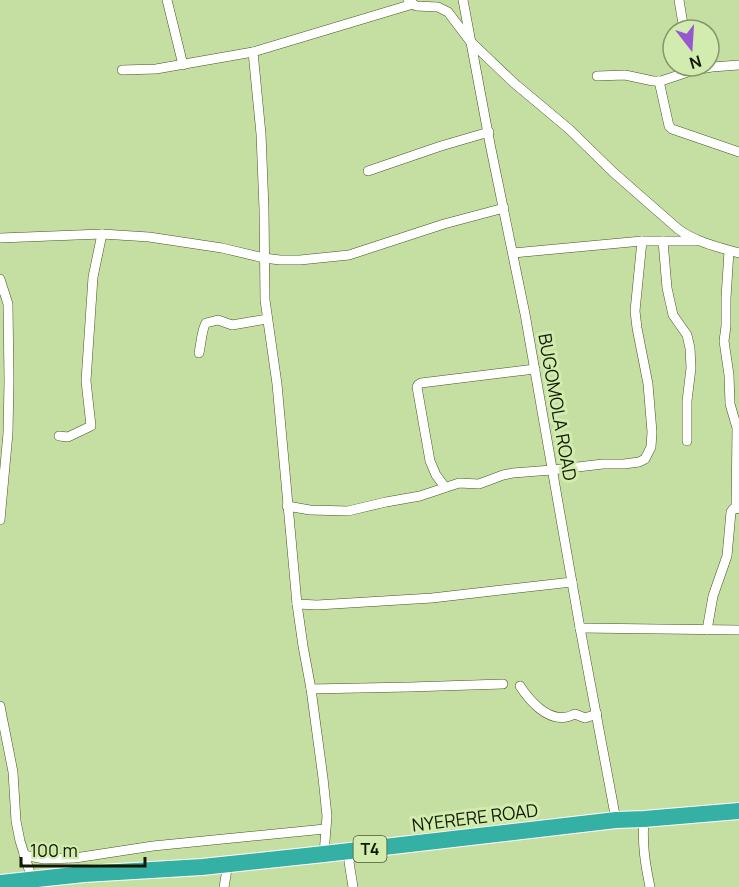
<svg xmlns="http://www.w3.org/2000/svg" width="739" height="887" viewBox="0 0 739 887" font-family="Manrope,sans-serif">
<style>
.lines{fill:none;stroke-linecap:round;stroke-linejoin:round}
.street-casing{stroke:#44571f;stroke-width:10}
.highway-casing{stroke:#fff;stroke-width:18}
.street{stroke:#fff;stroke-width:9}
.highway{stroke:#35b0a5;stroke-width:16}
.labels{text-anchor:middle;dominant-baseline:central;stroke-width:6;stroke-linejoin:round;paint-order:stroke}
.shield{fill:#d2ebae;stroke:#4b5836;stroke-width:1.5}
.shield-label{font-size:16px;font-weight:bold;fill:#111903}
.street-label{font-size:18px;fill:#111903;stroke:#d2ebae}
</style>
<rect width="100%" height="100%" fill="#c5dea2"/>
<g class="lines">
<g class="street-casing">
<g id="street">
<path d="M167 0 183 65"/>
<path d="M408 0 416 6 438 7 448 12 470 41 514 83 569 129 613 172 678 229C696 242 717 247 739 253"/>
<path d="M463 0 490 144 525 314 580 628 616 820"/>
<path d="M679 0 684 30"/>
<path d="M253 52 261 134 264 209 265 300 277 384 297 604 303 646 311 689 323 778 327 816 324 854"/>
<path d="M122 70 156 69 253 52 413 4"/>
<path d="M597 76 625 75 653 81H661L694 70 712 67 739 65"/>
<path d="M659 81 669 126 672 129 739 152"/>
<path d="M368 171 441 146 489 132"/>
<path d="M0 238 102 234 149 237 222 248 264 258 280 260H300L349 255 444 224 504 208"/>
<path d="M663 241 667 288 673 315 687 335 690 348 691 368 687 401V441"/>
<path d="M729 251 726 298V326L724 341 729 375 730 404 737 428 736 509"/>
<path d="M513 253 642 241H696"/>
<path d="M0 279 8 304 9 381 8 433 0 520"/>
<path d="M199 353C201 344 202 328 206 323L218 320 232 325 267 319"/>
<path d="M59 436 68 437 91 426 86 381 93 277 102 234"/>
<path d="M445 487 436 475 430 461 417 387 418 385 421 383 535 369"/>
<path d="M287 506 310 510 348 511 386 502 420 496 459 483 479 484 503 475 513 473 552 470 603 464H624L639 462 645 459 651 447 652 432 648 384 637 328 635 311 642 241"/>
<path d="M297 604 317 605 432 598 572 582"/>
<path d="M580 628 739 630"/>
<path d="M707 630 713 596 727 556 731 512 733 509 739 508"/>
<path d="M520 686C529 700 547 721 566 717 569 717 572 715 575 714L585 718 597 714"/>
<path d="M311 689 410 687 503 684"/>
<path d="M0 706 13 772 16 821 20 841 32 879"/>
<path d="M644 819C642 844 645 863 650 887"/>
<path d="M353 851 349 862 353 887"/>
<path d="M24 855 44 859 75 858 153 846 325 829"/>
<path d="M224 887 228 864"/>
</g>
</g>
<g class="highway-casing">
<path id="highway" d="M0 883 84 874 202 867 324 854 616 820 644 819 739 811"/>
</g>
<use href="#street" class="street"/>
<use href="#highway" class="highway"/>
</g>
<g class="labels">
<rect class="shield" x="353.5" y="836" width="33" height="26" rx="4.5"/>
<g class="shield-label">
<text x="370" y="849">T4</text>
</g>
<g class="street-label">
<text transform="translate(558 407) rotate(80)">BUGOMOLA ROAD</text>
<text transform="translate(475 817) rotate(-7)">NYERERE ROAD</text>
</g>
</g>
<g transform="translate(691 48) rotate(163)"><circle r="28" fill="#d2ebae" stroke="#85976a" stroke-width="1.5"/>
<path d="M0-4.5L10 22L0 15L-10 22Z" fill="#9758cf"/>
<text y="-9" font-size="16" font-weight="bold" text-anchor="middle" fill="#111903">N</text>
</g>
<path d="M21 857v9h124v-9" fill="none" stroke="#111903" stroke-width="3"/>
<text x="30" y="857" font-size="18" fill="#111903" stroke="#d2ebae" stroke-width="4.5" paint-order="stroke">100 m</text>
</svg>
